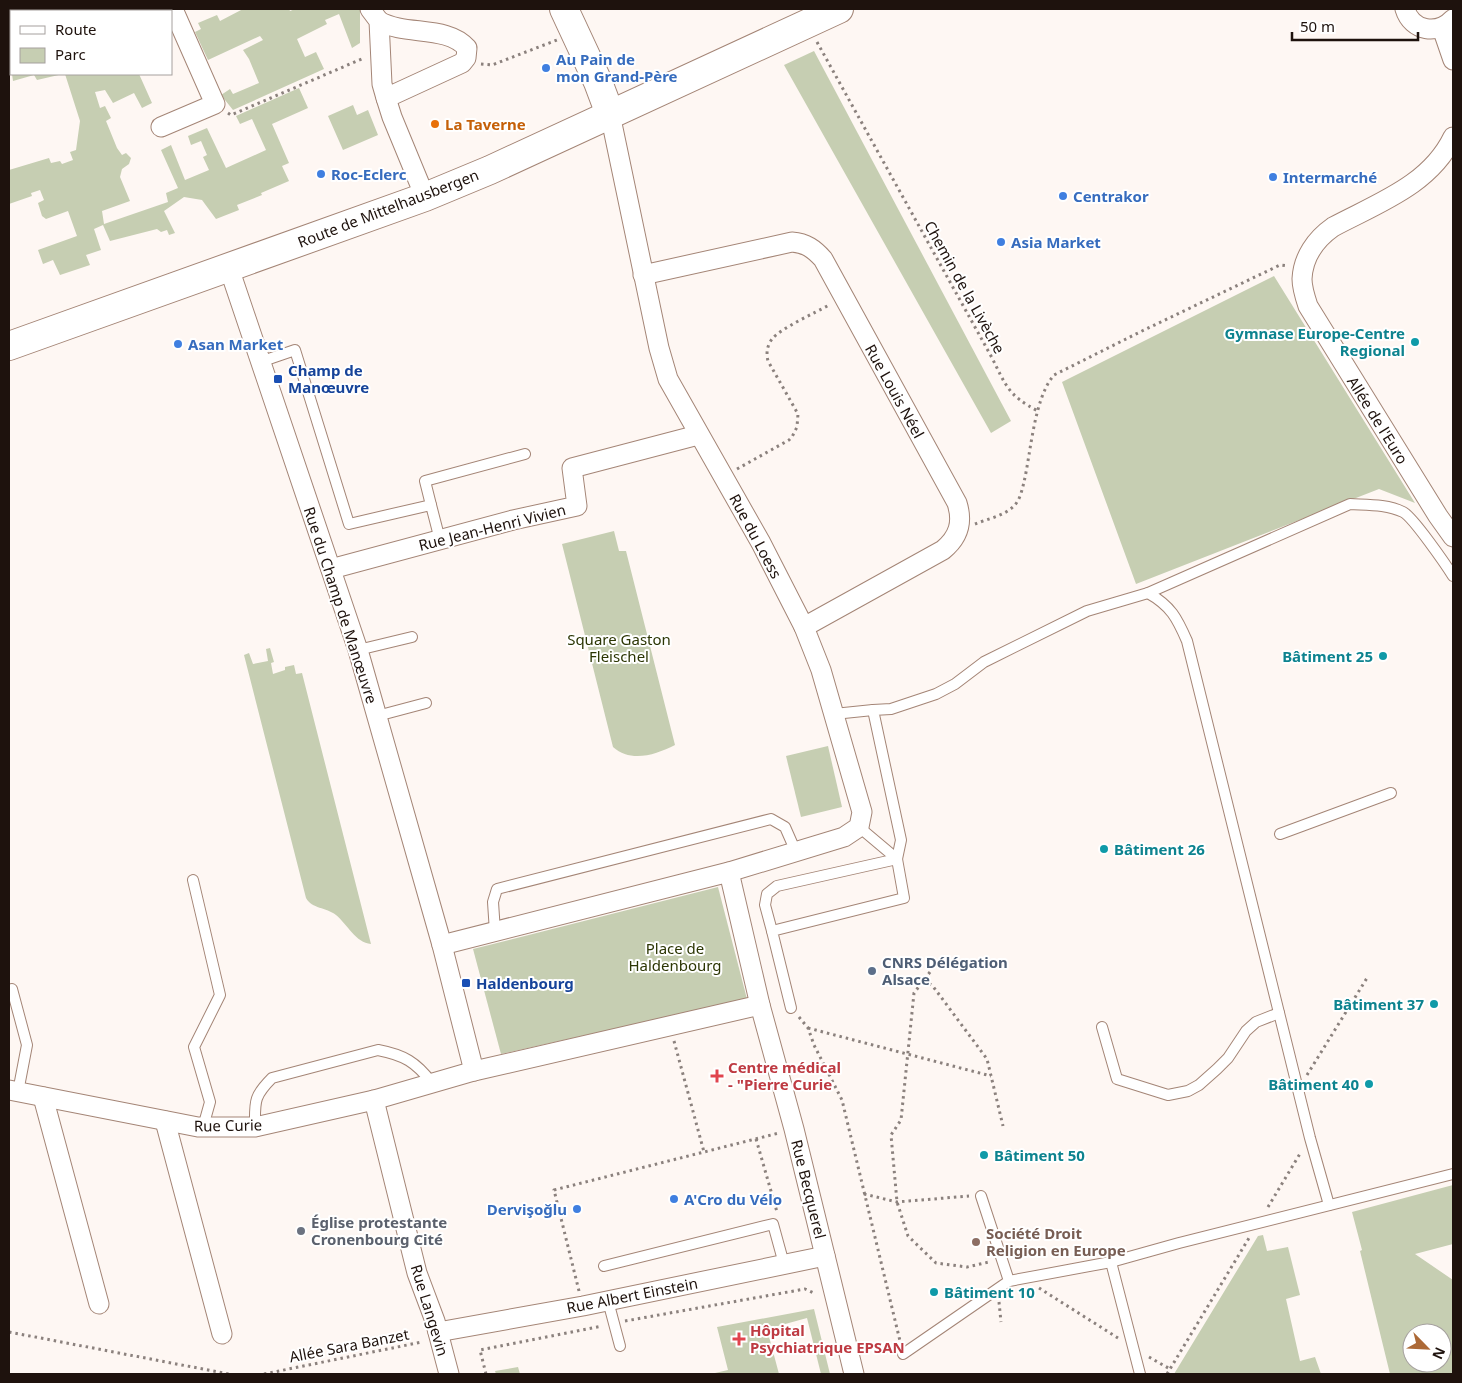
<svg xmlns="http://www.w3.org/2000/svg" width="1462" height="1383" viewBox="0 0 1462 1383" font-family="'Noto Sans',sans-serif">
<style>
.green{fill:#c6ceb2;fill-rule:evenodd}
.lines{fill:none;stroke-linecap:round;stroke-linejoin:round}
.lane-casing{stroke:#a48576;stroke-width:12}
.street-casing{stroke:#a48576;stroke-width:21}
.secondary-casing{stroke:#a48576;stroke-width:30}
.path{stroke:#8b817d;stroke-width:3;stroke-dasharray:2.5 4;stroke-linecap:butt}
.lane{stroke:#fff;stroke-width:10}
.street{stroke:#fff;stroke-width:19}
.secondary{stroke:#fff;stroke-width:28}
.shop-dot{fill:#3f7fe0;stroke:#fff;stroke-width:2}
.food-dot{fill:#e8710a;stroke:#fff;stroke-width:2}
.culture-dot{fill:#0f9aa8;stroke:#fff;stroke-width:2}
.transit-dot{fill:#1a4fb4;stroke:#fff;stroke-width:2}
.service-dot{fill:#5c6f8a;stroke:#fff;stroke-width:2}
.health-dot{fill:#e0444e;stroke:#fff;stroke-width:2}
.worship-dot{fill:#6b7280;stroke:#fff;stroke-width:2}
.education-dot{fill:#8d6e63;stroke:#fff;stroke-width:2}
.labels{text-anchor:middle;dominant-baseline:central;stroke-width:4;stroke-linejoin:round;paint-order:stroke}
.shop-label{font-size:15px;font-weight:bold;fill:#366cbe;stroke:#fff;text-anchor:start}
.food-label{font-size:15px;font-weight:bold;fill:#c56008;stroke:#fff;text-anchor:start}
.street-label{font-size:15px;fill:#1e120d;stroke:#fff}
.culture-label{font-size:15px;font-weight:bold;fill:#0d838f;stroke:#fff;text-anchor:end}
.transit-label{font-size:15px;font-weight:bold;fill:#164399;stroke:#fff;text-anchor:start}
.park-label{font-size:15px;fill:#2c3604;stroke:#fff}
.service-label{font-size:15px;font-weight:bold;fill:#4e5e75;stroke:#fff;text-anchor:start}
.health-label{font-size:15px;font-weight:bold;fill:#be3a42;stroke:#fff;text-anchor:start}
.worship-label{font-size:15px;font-weight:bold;fill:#5b616d;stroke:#fff;text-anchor:start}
.education-label{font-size:15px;font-weight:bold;fill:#785e54;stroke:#fff;text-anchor:start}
</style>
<rect width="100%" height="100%" fill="#fef7f3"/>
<g class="green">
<path d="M9 9H116L117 11H11V26H9Z"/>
<path d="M243 9H289L290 11 295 9H360V43L352 48 339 14 325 20 327 24 297 39 305 57 316 52 324 69 233 110 221 95 230 89 233 94 259 83 249 59 243 50 263 40 260 36 208 60 195 32 201 29 198 23 217 15 220 21Z"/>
<path d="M814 51 1011 421 991 433 784 65Z"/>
<path d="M12 74H63L37 80 34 75 13 81Z"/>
<path d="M65 74H139L152 103 142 108 134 93 113 103 105 90 95 92 100 108 105 106 111 118 106 121 117 148 122 155 126 153 131 158 129 164 122 169 120 177 130 201 102 211 104 224 168 202 166 193 178 188 161 150 171 145 185 180 209 170 203 157 207 155 201 141 191 145 188 136 207 128 226 168 266 150 252 119 240 124 236 116 299 88 308 108 272 124 289 163 282 166 289 181 261 193 262 195 237 205 239 210 216 219 202 200 184 197 164 211 175 233 169 235 167 230 161 232 157 229 110 241 103 225 94 229 101 250 86 255 90 265 60 275 53 260 43 264 38 250 77 236 68 211 46 219 42 216 38 203 44 200 40 190 31 193 32 196 9 204V170L49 158 51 163 60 161 62 164 73 160 70 152 76 150 80 121Z"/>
<path d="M353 105 357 115 368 110 378 135 343 150 328 116Z"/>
<path d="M1274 276 1415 503 1379 489 1136 584 1062 382Z"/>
<path d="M614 531 619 551H626L675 745C655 755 631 763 613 747L562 544Z"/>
<path d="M270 648 274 662 271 663 273 674 285 670V667L294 665 296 674 302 673 371 944C356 943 347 924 336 915 326 907 312 909 306 898L244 655 249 653 253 664 268 661 266 649Z"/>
<path d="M828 746 842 807 801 817 786 756Z"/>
<path d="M718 887 747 999 501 1054 473 949Z"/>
<path d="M1453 1185V1244L1415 1254 1453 1280V1374H1390L1360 1251 1362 1250 1352 1212ZM1412 1333H1442V1363H1412Z"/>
<path d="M1263 1235 1267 1251 1288 1247 1300 1295 1286 1299 1300 1361 1315 1357 1321 1374H1174L1258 1236Z"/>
<path d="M814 1309 830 1374H821L807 1318 767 1329 779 1374H716L715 1373 728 1370 717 1327Z"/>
<path d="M518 1367 520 1374H496L495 1371Z"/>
</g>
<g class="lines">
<g class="lane-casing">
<g id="lane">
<path d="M260 362 295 350 349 524 431 505 440 540"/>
<path d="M431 505 425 481 525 454"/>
<path d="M1148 593C1171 606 1177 618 1187 641L1310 1138 1329 1205"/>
<path d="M358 650 412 637"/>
<path d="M834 714 873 710"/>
<path d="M377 716 426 703"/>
<path d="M1280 834 1391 793"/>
<path d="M193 880 220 995 194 1047 210 1102 203 1127"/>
<path d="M772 931 765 905 767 894 777 886 897 859 901 840 873 710 891 709 936 694 955 684 984 662 1087 611 1148 593 1350 504C1367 505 1387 504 1403 512 1413 517 1446 565 1453 576"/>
<path d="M495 932 493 902 497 889 771 819 785 827 796 852"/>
<path d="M9 990 12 989 27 1045 18 1092"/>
<path d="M791 1008 772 931 904 898 897 859 859 827"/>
<path d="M1102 1027 1117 1079 1168 1095 1188 1091 1199 1085 1217 1069 1228 1058 1246 1031 1256 1022 1279 1013"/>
<path d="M255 1127C255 1102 253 1097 272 1078L378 1050C404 1055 416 1062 432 1083"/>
<path d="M604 1266 773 1224 784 1264"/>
<path d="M1009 1281 1111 1262"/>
<path d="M608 1301 620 1346"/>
<path d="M903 1354 1009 1281 981 1196"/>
<path d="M1140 1374 1111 1262 1179 1243 1453 1174"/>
</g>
</g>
<g class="street-casing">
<g id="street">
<path d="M370 9 379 21 382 84 386 98 392 117 425 197"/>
<path d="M1405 9C1412 32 1438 35 1453 19"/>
<path d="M379 21C405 36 447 25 467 48L466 58 462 63 386 98"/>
<path d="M1442 28 1453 60"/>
<path d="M610 114 659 348 668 379 761 543 804 627 821 670 862 812 859 827 844 837 729 872"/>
<path d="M161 127 215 104 173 9"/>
<path d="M1453 137C1430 185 1378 203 1333 227 1316 239 1303 257 1302 279 1302 288 1305 297 1308 306L1438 516 1453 537"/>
<path d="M229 268 358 650 442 945 474 1071"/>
<path d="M643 275 792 242C806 243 814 249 823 259L957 503C963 522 959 537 943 550L804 627"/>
<path d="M331 569 513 520 577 506 572 468 698 435"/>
<path d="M442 945 729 872 760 1005 794 1129 854 1374"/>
<path d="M9 1090 198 1127H255L374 1100 474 1071 760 1005"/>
<path d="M43 1097 99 1304"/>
<path d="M374 1100 417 1273 435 1321 449 1374"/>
<path d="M165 1121 222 1334"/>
<path d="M438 1332 583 1306 825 1256"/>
</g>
</g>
<g class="secondary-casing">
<g id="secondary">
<path d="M564 9 598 82 610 114"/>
<path d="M9 346 425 197 490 170 839 9"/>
</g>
</g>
<g class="path">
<path d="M817 42 991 356C1006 385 1007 395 1038 411"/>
<path d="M481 64 492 65 557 40"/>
<path d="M228 113 231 115 364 58"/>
<path d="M737 469 789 440 792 437 797 427 798 414 768 361C766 353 767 346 772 339 781 328 815 313 829 305"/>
<path d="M975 524C987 519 1004 516 1014 506 1020 500 1022 490 1024 482 1031 452 1034 398 1054 375L1142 331 1280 265 1288 266"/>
<path d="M930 972 914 993 901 1120 891 1135 897 1202 908 1236 936 1263 967 1267 989 1262"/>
<path d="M923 981 932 985 987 1059 1003 1126"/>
<path d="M799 1017 808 1028 814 1045 842 1100 900 1341"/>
<path d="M808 1028 991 1076"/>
<path d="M674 1041 704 1152"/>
<path d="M1307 1075 1367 978"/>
<path d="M756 1139 777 1212"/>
<path d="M864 1194 897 1202 969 1196"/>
<path d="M1268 1207 1301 1152"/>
<path d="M1039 1288 1118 1338"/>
<path d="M579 1291 554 1190 779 1133"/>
<path d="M999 1302 1001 1322"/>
<path d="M625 1321 805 1289 816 1294"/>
<path d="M9 1332 229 1374"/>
<path d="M1149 1357 1170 1369"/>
<path d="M264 1374 422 1342"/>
<path d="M486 1374 480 1350 602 1326"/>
<path d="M1167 1374 1249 1238"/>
</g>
<use href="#lane" class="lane"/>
<use href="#street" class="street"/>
<use href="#secondary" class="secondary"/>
</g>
<g class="shop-dot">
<circle cx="546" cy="68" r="5"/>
<circle cx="321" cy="174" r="5"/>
<circle cx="1273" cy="177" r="5"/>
<circle cx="1063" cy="196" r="5"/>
<circle cx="1001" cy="242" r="5"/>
<circle cx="178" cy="344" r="5"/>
<circle cx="674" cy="1199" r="5"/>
<circle cx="577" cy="1209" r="5"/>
</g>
<circle class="food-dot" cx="435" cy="124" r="5"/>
<g class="culture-dot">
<circle cx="1415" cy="342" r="5"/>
<circle cx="1383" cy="656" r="5"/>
<circle cx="1104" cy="849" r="5"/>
<circle cx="1434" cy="1004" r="5"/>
<circle cx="1369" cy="1084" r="5"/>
<circle cx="984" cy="1155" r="5"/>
<circle cx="934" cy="1292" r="5"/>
</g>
<g class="transit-dot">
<rect x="273" y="374" width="10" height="10" rx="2.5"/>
<rect x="461" y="978" width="10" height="10" rx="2.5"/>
</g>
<circle class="service-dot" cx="872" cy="971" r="5"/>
<g class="health-dot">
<path d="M714.5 1068.5h5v5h5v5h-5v5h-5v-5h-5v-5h5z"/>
<path d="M736.5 1331.5h5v5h5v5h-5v5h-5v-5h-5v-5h5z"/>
</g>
<circle class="worship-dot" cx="301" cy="1231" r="5"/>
<circle class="education-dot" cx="976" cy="1242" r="5"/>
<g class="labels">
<g class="shop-label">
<text x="556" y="59">Au Pain de<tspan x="556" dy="17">mon Grand-Père</tspan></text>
<text x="331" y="174">Roc-Eclerc</text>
<text x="1283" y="177">Intermarché</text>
<text x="1073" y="196">Centrakor</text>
<text x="1011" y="242">Asia Market</text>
<text x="188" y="344">Asan Market</text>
<text x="684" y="1199">A'Cro du Vélo</text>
<text x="567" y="1209" text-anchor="end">Dervişoğlu</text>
</g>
<g class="food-label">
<text x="445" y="124">La Taverne</text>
</g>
<g class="street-label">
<text transform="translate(388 208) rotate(-21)">Route de Mittelhausbergen</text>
<text transform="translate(965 287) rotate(61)">Chemin de la Livèche</text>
<text transform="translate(895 391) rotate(61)">Rue Louis Néel</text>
<text transform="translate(1378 420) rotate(58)">Allée de l'Euro</text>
<text transform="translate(492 527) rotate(-14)">Rue Jean-Henri Vivien</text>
<text transform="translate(756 536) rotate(62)">Rue du Loess</text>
<text transform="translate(341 605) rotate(72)">Rue du Champ de Manœuvre</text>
<text transform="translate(228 1125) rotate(-1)">Rue Curie</text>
<text transform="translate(809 1189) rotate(76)">Rue Becquerel</text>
<text transform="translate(632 1295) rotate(-11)">Rue Albert Einstein</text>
<text transform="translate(430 1310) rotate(73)">Rue Langevin</text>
<text transform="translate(349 1345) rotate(-11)">Allée Sara Banzet</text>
</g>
<g class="culture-label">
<text x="1405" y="333">Gymnase Europe-Centre<tspan x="1405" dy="17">Regional</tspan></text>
<text x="1373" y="656">Bâtiment 25</text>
<text x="1114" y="849" text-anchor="start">Bâtiment 26</text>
<text x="1424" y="1004">Bâtiment 37</text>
<text x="1359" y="1084">Bâtiment 40</text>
<text x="994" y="1155" text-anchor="start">Bâtiment 50</text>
<text x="944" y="1292" text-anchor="start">Bâtiment 10</text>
</g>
<g class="transit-label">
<text x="288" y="370">Champ de<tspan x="288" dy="17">Manœuvre</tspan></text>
<text x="476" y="983">Haldenbourg</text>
</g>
<g class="park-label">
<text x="619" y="639">Square Gaston<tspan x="619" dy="17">Fleischel</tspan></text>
<text x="675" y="948">Place de<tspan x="675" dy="17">Haldenbourg</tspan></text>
</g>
<g class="service-label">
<text x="882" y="962">CNRS Délégation<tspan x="882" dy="17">Alsace</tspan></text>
</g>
<g class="health-label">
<text x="728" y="1067">Centre médical<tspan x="728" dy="17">- "Pierre Curie</tspan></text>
<text x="750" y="1330">Hôpital<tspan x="750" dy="17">Psychiatrique EPSAN</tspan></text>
</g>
<g class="worship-label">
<text x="311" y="1222">Église protestante<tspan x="311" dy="17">Cronenbourg Cité</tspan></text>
</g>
<g class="education-label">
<text x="986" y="1233">Société Droit<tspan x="986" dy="17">Religion en Europe</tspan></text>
</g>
</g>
<rect width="1462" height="1383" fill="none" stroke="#1e120d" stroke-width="20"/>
<rect x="10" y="10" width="162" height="65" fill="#ffffff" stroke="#a5a09e"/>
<rect x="20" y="26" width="25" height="8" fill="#ffffff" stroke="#a5a09e"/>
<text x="55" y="35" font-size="15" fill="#1e120d">Route</text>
<rect x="20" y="48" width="25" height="15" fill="#c6ceb2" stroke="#a5a09e"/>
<text x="55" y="60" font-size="15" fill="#1e120d">Parc</text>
<g transform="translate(1427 1348) rotate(114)"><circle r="24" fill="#ffffff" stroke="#a5a09e"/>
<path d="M0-4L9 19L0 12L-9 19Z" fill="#ac6936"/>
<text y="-8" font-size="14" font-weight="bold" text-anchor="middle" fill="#1e120d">N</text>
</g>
<path d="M1292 32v8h126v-8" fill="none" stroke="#1e120d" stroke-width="2.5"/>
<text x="1300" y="32" font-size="15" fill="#1e120d" stroke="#ffffff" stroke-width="4" paint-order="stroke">50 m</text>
</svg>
